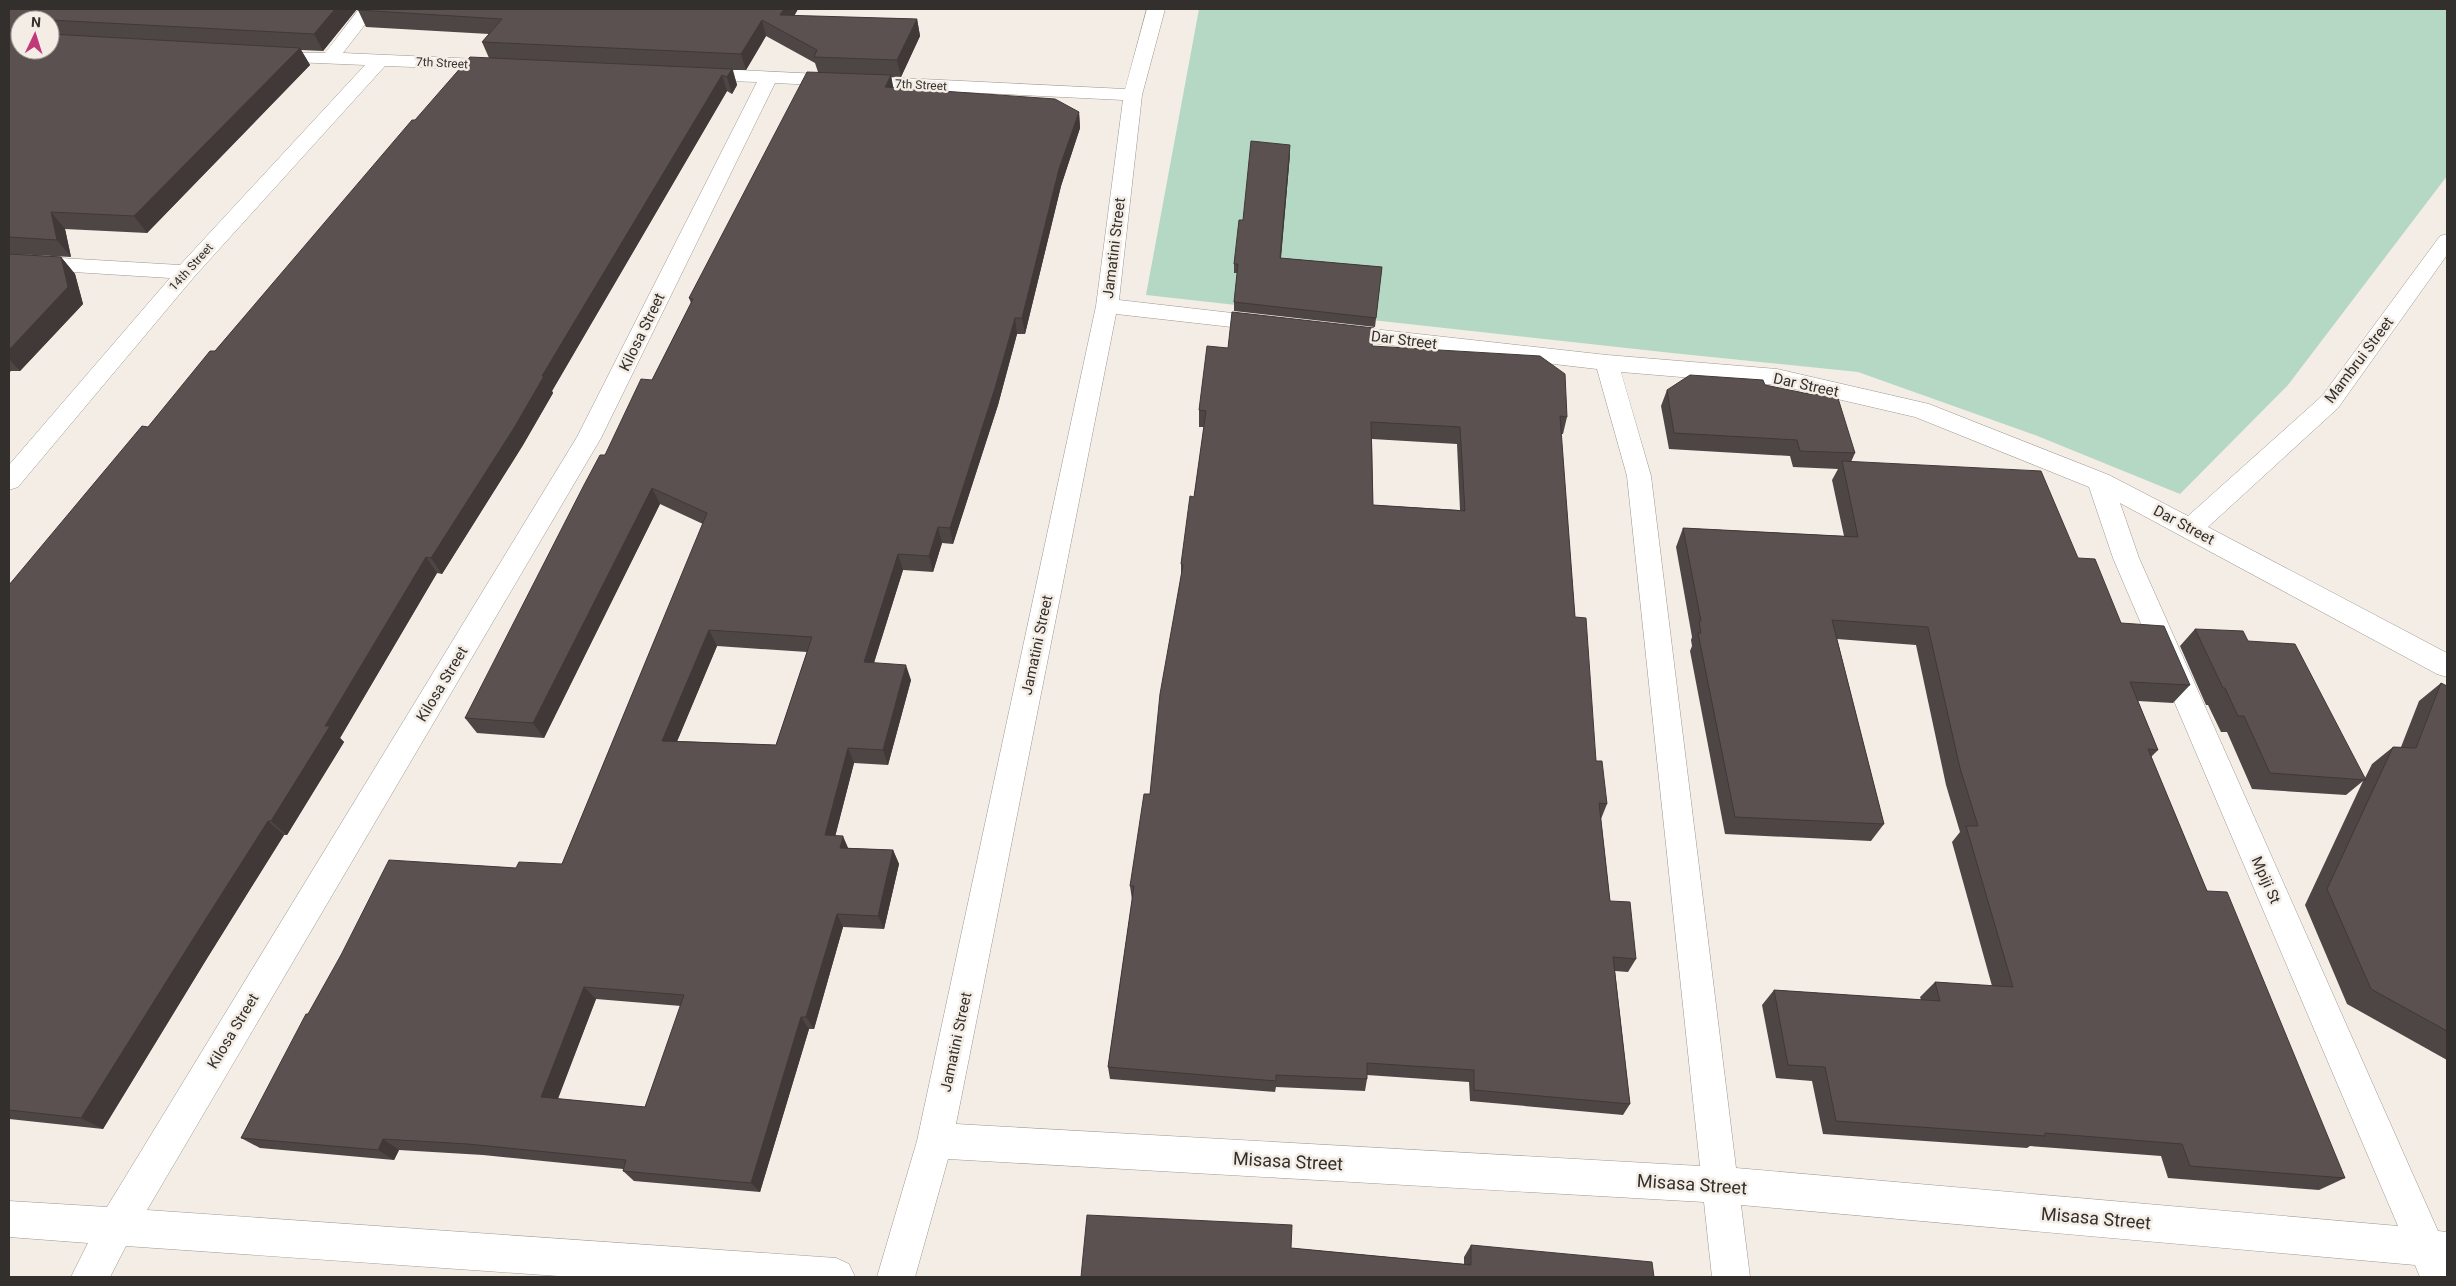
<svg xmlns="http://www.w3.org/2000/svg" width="2456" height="1286" viewBox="0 0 2456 1286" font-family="Roboto,sans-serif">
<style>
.green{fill:#b4d8c4}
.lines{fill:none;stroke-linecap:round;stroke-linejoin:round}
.minor-casing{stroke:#9e9790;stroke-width:1}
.minor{fill:#fff;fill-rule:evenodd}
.wall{fill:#4e4645;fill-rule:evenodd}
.shaded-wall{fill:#403938}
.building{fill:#5b5150;stroke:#403938;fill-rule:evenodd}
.labels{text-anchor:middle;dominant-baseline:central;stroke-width:5;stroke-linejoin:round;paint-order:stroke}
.far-street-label{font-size:12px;fill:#322f2d;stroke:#f4ede5}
.street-label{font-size:15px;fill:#322f2d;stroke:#f4ede5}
.near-street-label{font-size:18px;fill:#322f2d;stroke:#f4ede5}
</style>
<rect width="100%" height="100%" fill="#f4ede5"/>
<path class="green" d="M1199 9H2447V176L2288 385 2180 494 2035 435 1858 372 1672 353 1146 295Z"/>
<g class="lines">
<g class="minor-casing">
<g id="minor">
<path d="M359 9H377L343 53 500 60 506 61 509 65 506 69 500 70 385 66 194 277 18 487 9 490V465L170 278 9 268V255L180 265 365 65 269 61 263 60 260 56 263 52 325 53Z"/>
<path d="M1147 9H1165L1142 95 1119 300 1267 317 1275 319 1278 324 1275 329 1267 331 1116 314 956 1124 1700 1166 1627 476 1597 369 1337 339 1329 337 1326 332 1329 327 1337 325 1607 355 1777 369 1929 404 2109 475 2188 516 2322 396 2440 236 2447 234V255L2338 408 2208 527 2447 653V677L2437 674 2120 503 2139 558 2438 1231 2447 1232V1277H2420L2415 1265 1741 1205 1750 1277H1712L1704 1202 948 1159 915 1277H877L917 1141 1096 306 1123 100 775 83 601 438 147 1210 836 1258 849 1264 855 1277H573L126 1246 110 1277H71L88 1243 9 1237V1201L107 1207 577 437 757 82 698 80 692 78 689 74 692 70 698 68 1125 89ZM1621 372 1777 385 1915 417 2089 487 2113 558 2398 1226 1736 1168 1651 476Z"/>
</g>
</g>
<use href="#minor" class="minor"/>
</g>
<g class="wall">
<path d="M9 9H357L323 51 301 50 310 65 147 233 65 229 71 257 15 254 61 257 75 274 83 304 20 371H11L9 373ZM20 20H50V50Z"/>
<path d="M359 9H798L794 16 917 19 920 36 901 77H891L893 88 1079 112 1080 128 1061 186 1025 334H1017L998 405 953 544 942 543 933 572 903 570 874 663 911 680 888 765 854 763 835 836 848 848 893 850 899 864 884 929 843 927 814 1029H809L760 1192 634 1181 623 1171V1169L483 1155 399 1150 394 1160 260 1148 241 1138 308 1014 516 868 562 864 703 524 660 504 544 738 477 733 465 718 605 455 652 380 691 303 689 298 818 72 815 63 766 36 746 70H733L737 85 732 94 727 91 552 391 553 393 523 445 442 574 437 573 340 738 344 742 287 835H284L206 960 103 1129 9 1119V585L215 351 415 120 489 58 482 42 489 34 366 27 358 10ZM717 646 807 652 776 745 677 741ZM596 999 681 1006 645 1107 558 1099Z"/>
<path d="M1290 154 1281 258 1382 267 1375 327 1234 311V302L1237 273H1234V264L1243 220Z"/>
<path d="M1372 346 1567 417 1563 434H1561L1575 617 1596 761 1607 804 1601 819 1610 901 1636 959 1628 972 1615 971 1630 1104 1623 1115 1470 1101 1469 1082 1367 1075V1079L1365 1091 1276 1087 1275 1092 1110 1079 1108 1067 1132 900 1130 886 1150 794 1181 576V564L1194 497 1204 427H1199V410L1228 348ZM1372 439 1457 444 1460 510 1373 505Z"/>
<path d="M1765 385 1855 453 1851 462 2078 558 2121 623 2190 685 2173 703 2138 701 2158 750 2151 757 2207 891 2345 1178 2319 1190 2168 1178 2161 1156 2030 1146 2027 1148 1823 1134 1812 1081 1776 1078 1762 1005 1774 990 1921 1000 1920 997 1935 982 1992 986 1952 842 1960 832 1946 785 1916 645 1837 639 1884 824 1871 841 1725 834 1690 651 1692 646 1691 640 1692 637 1676 547 1683 528 1844 536 1832 480 1838 469 1793 467 1790 456 1669 449 1661 406 1667 390Z"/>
<path d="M2195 629 2248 641 2365 778 2372 764 2393 747H2401L2419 701 2441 683 2447 686V1060L2347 1004 2305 905 2363 781 2346 795 2252 789 2227 732H2221L2208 705H2206L2180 646Z"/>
<path d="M1471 1245 1654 1277H1081L1291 1248 1464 1264V1257Z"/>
</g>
<g class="shaded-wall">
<path d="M335 9H357L323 51 314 34Z"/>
<path d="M784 9H798L785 32 780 15Z"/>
<path d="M917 19 920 36 901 77 897 60Z"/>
<path d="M762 20 766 36 746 70 741 54Z"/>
<path d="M300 48 310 65 147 233 134 216Z"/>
<path d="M732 69 737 85 732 94 727 77Z"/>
<path d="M722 75 727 91 552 391 553 393 523 445 442 574 431 558 542 376Z"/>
<path d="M891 75 894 91 885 87Z"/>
<path d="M1079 112 1080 128 1061 186 1025 334 1022 318 1059 169Z"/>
<path d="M1290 145V154L1280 267V258Z"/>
<path d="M51 212 65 229 71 257 57 240Z"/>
<path d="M61 257 75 274 83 304 20 371 9 359V350Z"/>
<path d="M1015 318 1017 334 998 405 953 544 950 528Z"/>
<path d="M652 488 660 504 544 738 533 723Z"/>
<path d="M938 527 942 543 933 572 929 556Z"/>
<path d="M898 554 903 570 869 678 864 662Z"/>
<path d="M426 557 437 573 340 738 344 742 287 835 271 821 325 726Z"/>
<path d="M709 630 717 646 671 756 662 741Z"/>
<path d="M906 665 911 680 888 765 883 750Z"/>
<path d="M848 748 854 763 832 849 825 835Z"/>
<path d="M268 821 284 835 206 960 103 1129 81 1118 188 947Z"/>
<path d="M843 836 849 850 840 848Z"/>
<path d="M893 850 899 864 884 929 878 916Z"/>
<path d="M837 914 843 927 814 1029 806 1017Z"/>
<path d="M584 987 596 999 554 1108 541 1097Z"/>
<path d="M801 1017 809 1029 760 1192 751 1183Z"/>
<path d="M383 1139 399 1150 394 1160 378 1150Z"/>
</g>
<g class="building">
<path d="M9 9H335L314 34 50 20H20V50H50V34L300 48 134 216 51 212 57 240 9 237Z"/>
<path d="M359 9H784L780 15 917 19 897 60 814 57 817 50 762 20 741 54 482 42 502 19 358 10Z"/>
<path d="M470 57 732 69 727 77 722 75 542 376H544L514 428 431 558 426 557 325 726H330L271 821H268L188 947 81 1118 9 1110V585L142 426 148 427 210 351H215L412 120H415Z"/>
<path d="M807 72 891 75 885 87 1055 99 1079 112 1059 169 1022 318H1015L995 388 950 528 938 527 929 556 898 554 864 662 906 665 883 750 848 748 825 835 843 836 840 848 893 850 878 916 837 914 806 1017H801L751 1183 623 1171 626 1160 468 1144 383 1139 378 1150 241 1138 306 1014H308L341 955 389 860 516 868 519 862 562 864 707 513 652 488 533 723 465 718 584 485 600 455H605L641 379 652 380 693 299 689 298ZM709 630 812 637 776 745 662 741ZM584 987 684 995 645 1107 541 1097Z"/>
<path d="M1251 141 1290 145 1280 258 1382 267 1376 318 1234 302 1238 264H1234L1239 220H1243Z"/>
<path d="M9 254 61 257 68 287 9 350Z"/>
<path d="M1232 312 1374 328 1372 346 1540 356 1565 374 1567 417 1560 416 1575 617 1586 618 1596 761H1602L1607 804 1599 803 1610 901 1630 902 1636 959 1613 957 1630 1104 1474 1090V1070L1367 1063V1079L1276 1075V1081L1108 1067 1134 886H1130L1144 794H1150L1160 694 1183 565 1181 564 1190 496 1194 497 1206 411 1199 410 1207 346 1228 348ZM1371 422 1460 427 1465 511 1373 505Z"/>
<path d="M1690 375 1763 380 1765 385 1809 394 1837 395 1855 453 1800 451 1797 440 1674 433 1667 390Z"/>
<path d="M1842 461 2041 471 2078 558 2095 559 2121 623 2164 626 2190 685 2130 682 2158 750 2148 749 2207 891 2227 892 2345 1178 2190 1166 2182 1144 2045 1133V1136L1836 1121 1825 1067 1788 1065 1774 990 1940 1001 1935 982 2013 987 1966 826H1978L1960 768 1928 627 1832 620 1884 824 1735 817 1698 633H1701L1699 621H1701L1683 528 1858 537Z"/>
<path d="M2195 629 2243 631 2248 641 2295 644 2366 780 2270 773 2244 716H2238L2225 688H2223Z"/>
<path d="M2441 683 2447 686V1031L2371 989 2327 889 2393 747 2416 748Z"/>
<path d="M1087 1215 1292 1225 1291 1248 1471 1265V1245L1652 1262 1654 1277H1081Z"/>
</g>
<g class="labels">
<g class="far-street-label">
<text transform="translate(442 63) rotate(3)">7th Street</text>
<text transform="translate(921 85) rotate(3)">7th Street</text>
<text transform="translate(191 267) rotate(-48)">14th Street</text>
</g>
<g class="street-label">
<text transform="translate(1114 248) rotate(-83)">Jamatini Street</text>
<text transform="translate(642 332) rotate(-64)">Kilosa Street</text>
<text transform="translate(1404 340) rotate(7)">Dar Street</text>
<text transform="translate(2359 360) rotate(-53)">Mambrui Street</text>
<text transform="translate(1806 385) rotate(12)">Dar Street</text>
<text transform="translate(2184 525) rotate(28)">Dar Street</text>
<text transform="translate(1037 645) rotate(-78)">Jamatini Street</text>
<text transform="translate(442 684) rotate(-59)">Kilosa Street</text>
<text transform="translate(2266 880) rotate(66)">Mpiji St</text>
<text transform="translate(233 1031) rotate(-59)">Kilosa Street</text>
<text transform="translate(956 1042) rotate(-78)">Jamatini Street</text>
</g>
<g class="near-street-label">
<text transform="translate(1288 1161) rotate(3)">Misasa Street</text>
<text transform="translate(1692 1184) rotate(4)">Misasa Street</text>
<text transform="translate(2096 1218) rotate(5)">Misasa Street</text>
</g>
</g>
<rect width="2456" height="1286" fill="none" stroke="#322f2d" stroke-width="20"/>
<g transform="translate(35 35) rotate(4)"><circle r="24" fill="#f4ede5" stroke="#a6a19b"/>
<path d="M0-4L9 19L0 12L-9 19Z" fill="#c03a7a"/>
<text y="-8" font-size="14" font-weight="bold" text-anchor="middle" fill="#322f2d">N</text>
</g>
</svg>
